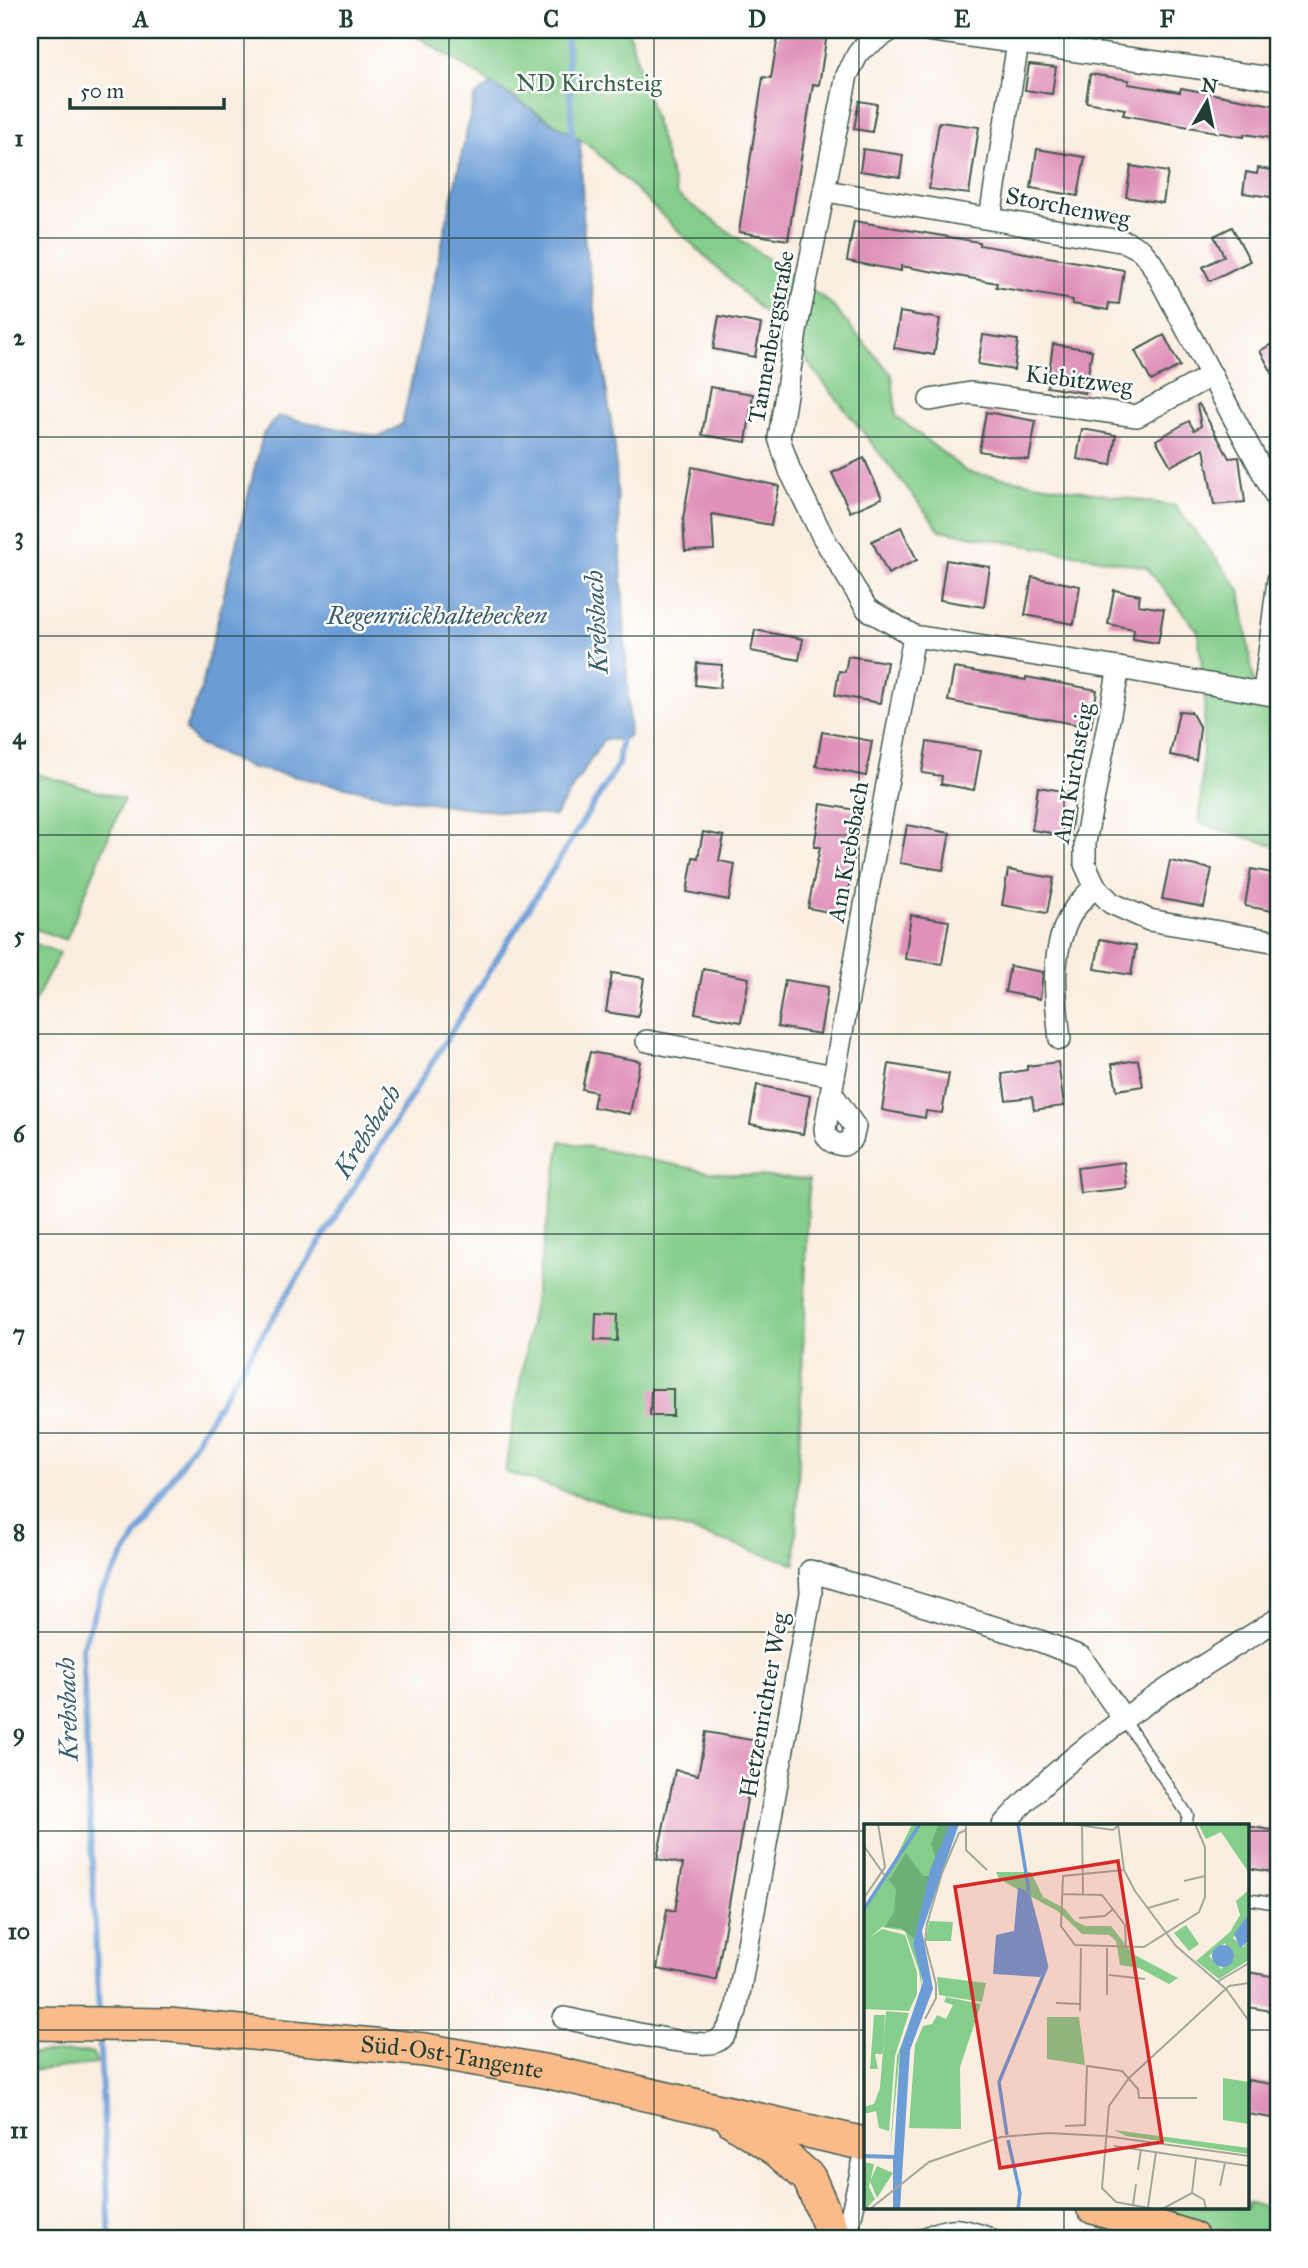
<svg xmlns="http://www.w3.org/2000/svg" width="1308" height="2268" viewBox="0 0 1308 2268" font-family="'IM FELL Great Primer',serif">
<style>
.green{fill:#84cd8a;stroke:#52855f;stroke-width:2}
.water{fill:#6b9cd5;stroke:#456c84;stroke-width:2}
.lines{fill:none;stroke-linecap:round;stroke-linejoin:round}
.stream{stroke:#6b9cd5;stroke-width:6}
.building{fill:#df91b8}
.lane-casing{stroke:#40584e;stroke-width:13}
.street-casing{stroke:#40584e;stroke-width:24}
.primary-casing{stroke:#40584e;stroke-width:36}
.lane{stroke:#fff;stroke-width:10}
.street{stroke:#fff;stroke-width:21}
.primary{stroke:#fabb8b;stroke-width:33}
.grid{fill:none;stroke:#1f3d34;stroke-width:2;stroke-opacity:0.55}
.labels{text-anchor:middle;dominant-baseline:central;stroke-width:5;stroke-linejoin:round;paint-order:stroke}
.park-label{font-size:24px;fill:#38614a;stroke:#fff}
.street-label{font-size:24px;fill:#1f3d34;stroke:#fff}
.water-label{font-size:26px;font-style:italic;fill:#3a5e6c;stroke:#fff}
.inset-river{fill:none;stroke:#6b9cd5;stroke-width:3.5}
.inset-road{fill:none;stroke:#a2a79b;stroke-width:2}
.view{fill:#d62828;fill-opacity:0.15;stroke:#d62828;stroke-width:3.5}
.inset-edge{fill:none;stroke:#1f3d34;stroke-width:3.5}
.neatline{fill:none;stroke:#1f3d34;stroke-width:2.5}
.grid-label{font-size:23px;text-anchor:middle;font-weight:bold;fill:#1f3d34}
</style>
<rect width="100%" height="100%" fill="#fff"/>
<filter id="ink" filterUnits="userSpaceOnUse"><feTurbulence type="fractalNoise" baseFrequency=".0143" numOctaves="2"/><feDisplacementMap in="SourceGraphic" scale="14" xChannelSelector="R" yChannelSelector="G"/><feConvolveMatrix kernelMatrix="1 2 1 2 8 2 1 2 1" color-interpolation-filters="sRGB"/></filter>
<filter id="wash" filterUnits="userSpaceOnUse"><feTurbulence type="fractalNoise" baseFrequency=".00686" numOctaves="4" result="noise"/><feDisplacementMap in="SourceGraphic" scale="28" xChannelSelector="R" yChannelSelector="G"/><feGaussianBlur stdDeviation="1.57" result="paint"/><feColorMatrix in="noise" values="0 0 0 0 0 0 0 0 0 0 0 0 0 0 0 0 0 1.4 0 .05"/><feComposite in="paint" operator="in"/></filter>
<g filter="url(#wash)">
<rect width="100%" height="100%" fill="#faeee0"/>
<g class="green">
<path d="M407 30H628L677 195 829 302 892 375 896 416 967 472 1175 506 1240 590 1254 684 1278 710V847L1200 823 1205 697 1198 631 1146 567 940 530 783 331 590 146Z"/>
<path d="M30 772 124 799 66 940 30 927Z"/>
<path d="M30 942 60 953 30 1010Z"/>
<path d="M561 1141 709 1172 809 1180 795 1564 505 1472Z"/>
<path d="M92 2052 97 2064 30 2071V2053Z"/>
<path d="M1247 2202 1278 2211V2238H1247L1146 2207H1247Z"/>
</g>
<path class="water" d="M493 85 580 140 584 236 615 448 630 735 622 740 604 739 555 816 484 810 393 797 249 767 199 745 185 730 200 693 263 434 278 416 379 437 402 424 474 98 482 90Z"/>
<g class="lines">
<g class="stream">
<path d="M566 30 573 143"/>
<path d="M99 2015 82 1648 102 1591 618 765 622 733"/>
<path d="M99 2033 110 2238"/>
</g>
</g>
<g id="blocks">
<g class="building">
<path d="M779 30H798L827 34 819 85 813 84 788 240 739 232 763 77 771 78Z"/>
<path d="M1029 64 1056 67 1052 94 1025 90Z"/>
<path d="M1090 74 1129 80 1128 84 1180 92 1181 88 1278 106V139L1244 134V137L1123 115 1125 109 1086 102Z"/>
<path d="M859 101 877 104 872 132 854 129Z"/>
<path d="M939 122 979 127 969 194 929 189Z"/>
<path d="M863 149 903 155 900 177 860 171Z"/>
<path d="M1037 149 1085 157 1078 196 1031 188Z"/>
<path d="M1131 166 1168 172 1163 203 1126 197Z"/>
<path d="M1258 168 1278 171V198L1243 193 1246 172 1257 174Z"/>
<path d="M854 221 979 242V245L1124 270 1119 304 1109 303 1108 310 1072 304 1073 300 996 287 997 283 901 266V271L847 261Z"/>
<path d="M1232 227 1250 261 1210 281 1203 267 1224 256 1214 236Z"/>
<path d="M900 312 940 319 934 355 894 348Z"/>
<path d="M719 316 761 324 755 357 713 349Z"/>
<path d="M983 335 1018 340 1014 370 978 364Z"/>
<path d="M1164 335 1180 366 1151 381 1135 351Z"/>
<path d="M1278 340V383L1260 351Z"/>
<path d="M1053 344 1092 350 1085 393 1047 387Z"/>
<path d="M710 387 753 394 746 442 702 435Z"/>
<path d="M1199 404 1229 458 1239 457 1245 502 1214 505 1204 448 1171 466 1156 440 1189 421 1194 430 1201 426 1197 405Z"/>
<path d="M986 412 1036 421 1029 460 979 451Z"/>
<path d="M1082 429 1116 435 1111 465 1077 459Z"/>
<path d="M864 458 882 498 850 512 832 473Z"/>
<path d="M692 467 779 486 771 525 712 514 714 550 685 551 683 519Z"/>
<path d="M901 527 917 560 888 574 872 541Z"/>
<path d="M946 560 990 567 984 607 940 600Z"/>
<path d="M1032 577 1080 586 1074 624 1025 615Z"/>
<path d="M1114 590 1140 595 1138 605 1164 609 1158 643 1133 639 1134 629 1108 624Z"/>
<path d="M755 630 803 639 799 660 751 651Z"/>
<path d="M848 656 887 662 880 703 835 695 839 671 845 672Z"/>
<path d="M697 663 722 665 720 688 695 685Z"/>
<path d="M954 668 1026 680V677L1097 690 1091 727 948 701Z"/>
<path d="M1179 711 1191 712 1200 728 1196 760 1170 755Z"/>
<path d="M822 732 872 741 866 776 816 766Z"/>
<path d="M927 742 981 751 974 790 941 784 942 776 922 773Z"/>
<path d="M1038 787 1076 793 1070 836 1032 830Z"/>
<path d="M821 804 862 811 844 915 808 908 820 847H814Z"/>
<path d="M907 825 950 833 943 870 900 863Z"/>
<path d="M703 832 724 836 719 861 735 864 729 900 687 892 693 857 698 858Z"/>
<path d="M1170 861 1212 869 1204 907 1162 899Z"/>
<path d="M1251 869 1278 874V912L1245 906Z"/>
<path d="M1008 870 1054 878 1047 913 1002 905Z"/>
<path d="M911 915 949 921 942 964 905 959Z"/>
<path d="M1100 939 1136 946 1131 975 1095 969Z"/>
<path d="M1010 966 1043 972 1040 999 1005 992Z"/>
<path d="M703 969 749 978 741 1022 695 1013Z"/>
<path d="M612 973 644 978 638 1017 606 1012Z"/>
<path d="M785 980 828 987 820 1034 777 1027Z"/>
<path d="M590 1052 640 1061 630 1114 593 1107 596 1092 582 1089Z"/>
<path d="M1138 1060 1143 1086 1117 1090 1112 1064Z"/>
<path d="M1058 1062 1064 1106 1034 1110 1032 1097 1006 1100 1002 1074 1027 1070V1066Z"/>
<path d="M889 1064 949 1074 942 1113 926 1111 925 1118 882 1110Z"/>
<path d="M757 1085 810 1096 803 1134 750 1124Z"/>
<path d="M1124 1162 1127 1188 1080 1193 1077 1168Z"/>
<path d="M596 1313 618 1314 617 1341 595 1340Z"/>
<path d="M651 1389H673V1416H650Z"/>
<path d="M706 1732 757 1741 716 1980 657 1969 667 1909 675 1911 683 1864 657 1859 675 1770 698 1775Z"/>
<path d="M1247 1826 1278 1831V1873L1247 1868Z"/>
<path d="M1247 1972 1278 1977V2012L1247 2007Z"/>
<path d="M1247 2080 1278 2085V2119L1247 2114Z"/>
</g>
</g>
</g>
<g filter="url(#ink)">
<use href="#blocks" fill-opacity="0" stroke="#40584e" stroke-width="2"/>
<g class="lines">
<g class="lane-casing">
<g id="lane">
<path d="M1123 1718 1188 1815 1186 1825"/>
<path d="M1247 1899 1278 1904"/>
</g>
</g>
<g class="street-casing">
<g id="street">
<path d="M891 30 860 50 847 75 796 332 779 438 790 471 823 537 867 609 914 636 1119 668 1278 696"/>
<path d="M927 30 1278 79"/>
<path d="M826 191 1126 242 1141 250 1151 262 1278 501"/>
<path d="M990 218 1020 30"/>
<path d="M930 400 970 393 1137 416 1212 375"/>
<path d="M1264 693 1278 580"/>
<path d="M1095 886 1111 903 1149 920 1278 942"/>
<path d="M1060 1039C1055 996 1049 949 1073 911 1079 902 1088 894 1095 886L1085 864V842L1119 668"/>
<path d="M647 1041 834 1076"/>
<path d="M831 1092 855 1127 852 1139 844 1145C833 1144 826 1140 825 1129L834 1076 914 636"/>
<path d="M1003 1825C1081 1738 1180 1680 1278 1619"/>
<path d="M564 2018C590 2023 698 2050 715 2042 727 2037 731 2022 736 2011L811 1593 810 1571 1040 1641 1081 1657 1123 1718"/>
<path d="M846 2238 865 2155"/>
<path d="M926 2238C952 2225 962 2229 988 2238"/>
</g>
</g>
<g class="primary-casing">
<g id="primary">
<path id="s1" d="M30 2023 169 2025 425 2050 549 2072 865 2144"/>
<path d="M733 2121 777 2150 809 2178 835 2238"/>
<path d="M1093 2207 1192 2238"/>
</g>
</g>
<use href="#lane" class="lane"/>
<use href="#street" class="street"/>
<use href="#primary" class="primary"/>
</g>
</g>
<path class="grid" d="M244 30V2238M449 30V2238M654 30V2238M859 30V2238M1064 30V1825M30 238H1278M30 437H1278M30 636H1278M30 835H1278M30 1034H1278M30 1234H1278M30 1433H1278M30 1632H1278M30 1831H865M1247 1831H1278M30 2030H865M1247 2030H1278M1064 2207V2238"/>
<g class="labels">
<g class="park-label">
<text x="589" y="83">ND Kirchsteig</text>
</g>
<g class="street-label">
<text transform="translate(1068 207) rotate(11)">Storchenweg</text>
<text transform="translate(771 337) rotate(-80)">Tannenbergstraße</text>
<text transform="translate(1079 380) rotate(7)">Kiebitzweg</text>
<text transform="translate(1073 773) rotate(-80)">Am Kirchsteig</text>
<text transform="translate(848 852) rotate(-80)">Am Krebsbach</text>
<text transform="translate(764 1705) rotate(-80)">Hetzenrichter Weg</text>
<text stroke="none"><textPath href="#s1" startOffset="424">Süd-Ost-Tangente</textPath></text>
</g>
<g class="water-label">
<text x="437" y="615">Regenrückhaltebecken</text>
<text transform="translate(596 622) rotate(-93)">Krebsbach</text>
<text transform="translate(367 1131) rotate(-58)">Krebsbach</text>
<text transform="translate(67 1709) rotate(-92)">Krebsbach</text>
</g>
</g>
<g transform="translate(864 1824)">
<rect width="385" height="385" fill="#faeee0"/>
<path d="M48 0H86L67 50 49 119 57 145 58 167 55 147 41 107 18 103 5 114 18 105 41 111 53 148V170L45 187 0 185V84L25 48ZM334 0H385V49L357 8 342 15ZM132 48H167L179 73 200 84 211 97 221 102H247L269 130 314 154 305 160 275 144 256 141 252 117 245 111 218 110 195 88 135 55ZM385 66V90L369 114 379 123 385 117V136L355 155 332 137 366 108 376 91 372 77ZM361 119 370 135 357 145 345 132ZM65 97 89 98 87 117H62ZM322 101 335 120 325 127 310 109ZM73 153 122 159 118 178 75 171ZM57 169 36 226 26 329 33 232ZM82 173 117 180 96 243 97 305 45 304 51 221 59 202 68 200 73 191 82 195 89 181 80 178ZM22 187 45 189 31 232 25 307 15 304 12 287 0 290V283L10 280 16 264ZM10 191H21L19 230H11L14 245H6ZM183 193H215L221 241 183 235ZM359 254 385 258V300L359 296ZM250 306 385 324V330L262 312ZM0 338 10 340 5 363 11 375 2 385ZM13 342 29 349 13 374 6 357Z" fill="#84cd8a" fill-rule="evenodd"/>
<path d="M75 0H86L72 36 67 19ZM42 29 59 52H65L50 115 37 104 21 103 30 88 32 66 25 56Z" fill="#6bb076"/>
<path d="M86 0H95L58 107 69 165 46 226 36 385H29V335L0 334V330L30 331 36 226 59 158 49 120 66 46ZM154 63 166 69 176 106 184 141 176 153 129 150 132 111 150 107ZM385 90V117L376 124 370 110ZM348 132a11 11 0 1 1 22 0a11 11 0 1 1-22 0Z" fill="#6b9cd5"/>
<path class="inset-river" d="M154 0 165 68M0 85 56 0M143 311 135 258 183 142M144 316 156 369 154 385"/>
<path class="inset-road" d="M102 0V26L123 46M207 0 249 6 255 1M254 0 260 46 271 67 312 122 362 165 385 197M218 2 219 70M0 22 21 52M260 46 199 52 197 102 211 121 280 123 335 88 341 73V23L331 0M320 57 341 52M198 70 238 71 261 101 262 124M0 74 21 43 14 0M284 84 315 75M215 94 241 92 249 85M245 151 281 155M353 158 385 139M243 171V124M192 179 216 180M216 187 217 124M61 195 72 174V160L61 118 63 100 78 49 95 9 102 6M201 302 221 301 223 242 258 247 274 265 275 274H333M250 322 385 342M274 346 277 325M356 362 361 339M328 369 332 334M269 381 272 360M284 383 292 328M6 385 65 338 137 313 184 309 241 312 385 332M290 385 252 378 238 364 245 282 265 254 365 162 385 159M298 385 328 369 340 376 342 385"/>
<path class="view" d="M254 37 298 318 136 344 91 63Z"/>
<rect width="385" height="385" class="inset-edge"/>
</g>
<rect width="1308" height="2268" fill="none" stroke="#fff" stroke-width="77"/>
<g transform="translate(1207 102) rotate(9)" stroke="#ffffff" stroke-width="5" paint-order="stroke">
<path d="M0-5L12 26L0 18L-12 26Z" fill="#1f3d34"/>
<text y="-10" font-size="19" font-weight="bold" text-anchor="middle" fill="#1f3d34">N</text>
</g>
<path d="M70 98v10h154v-10" fill="none" stroke="#1f3d34" stroke-width="3.5"/>
<text x="80" y="98" font-size="21" fill="#1f3d34" stroke="#ffffff" stroke-width="5" paint-order="stroke">50 m</text>
<rect x="38" y="38" width="1232" height="2192" class="neatline"/>
<g class="grid-label">
<text x="141" y="27">A</text>
<text x="346" y="27">B</text>
<text x="551" y="27">C</text>
<text x="757" y="27">D</text>
<text x="962" y="27">E</text>
<text x="1167" y="27">F</text>
<text x="19" y="146">1</text>
<text x="19" y="345">2</text>
<text x="19" y="544">3</text>
<text x="19" y="744">4</text>
<text x="19" y="943">5</text>
<text x="19" y="1142">6</text>
<text x="19" y="1341">7</text>
<text x="19" y="1540">8</text>
<text x="19" y="1740">9</text>
<text x="19" y="1939">10</text>
<text x="19" y="2138">11</text>
</g>
</svg>
